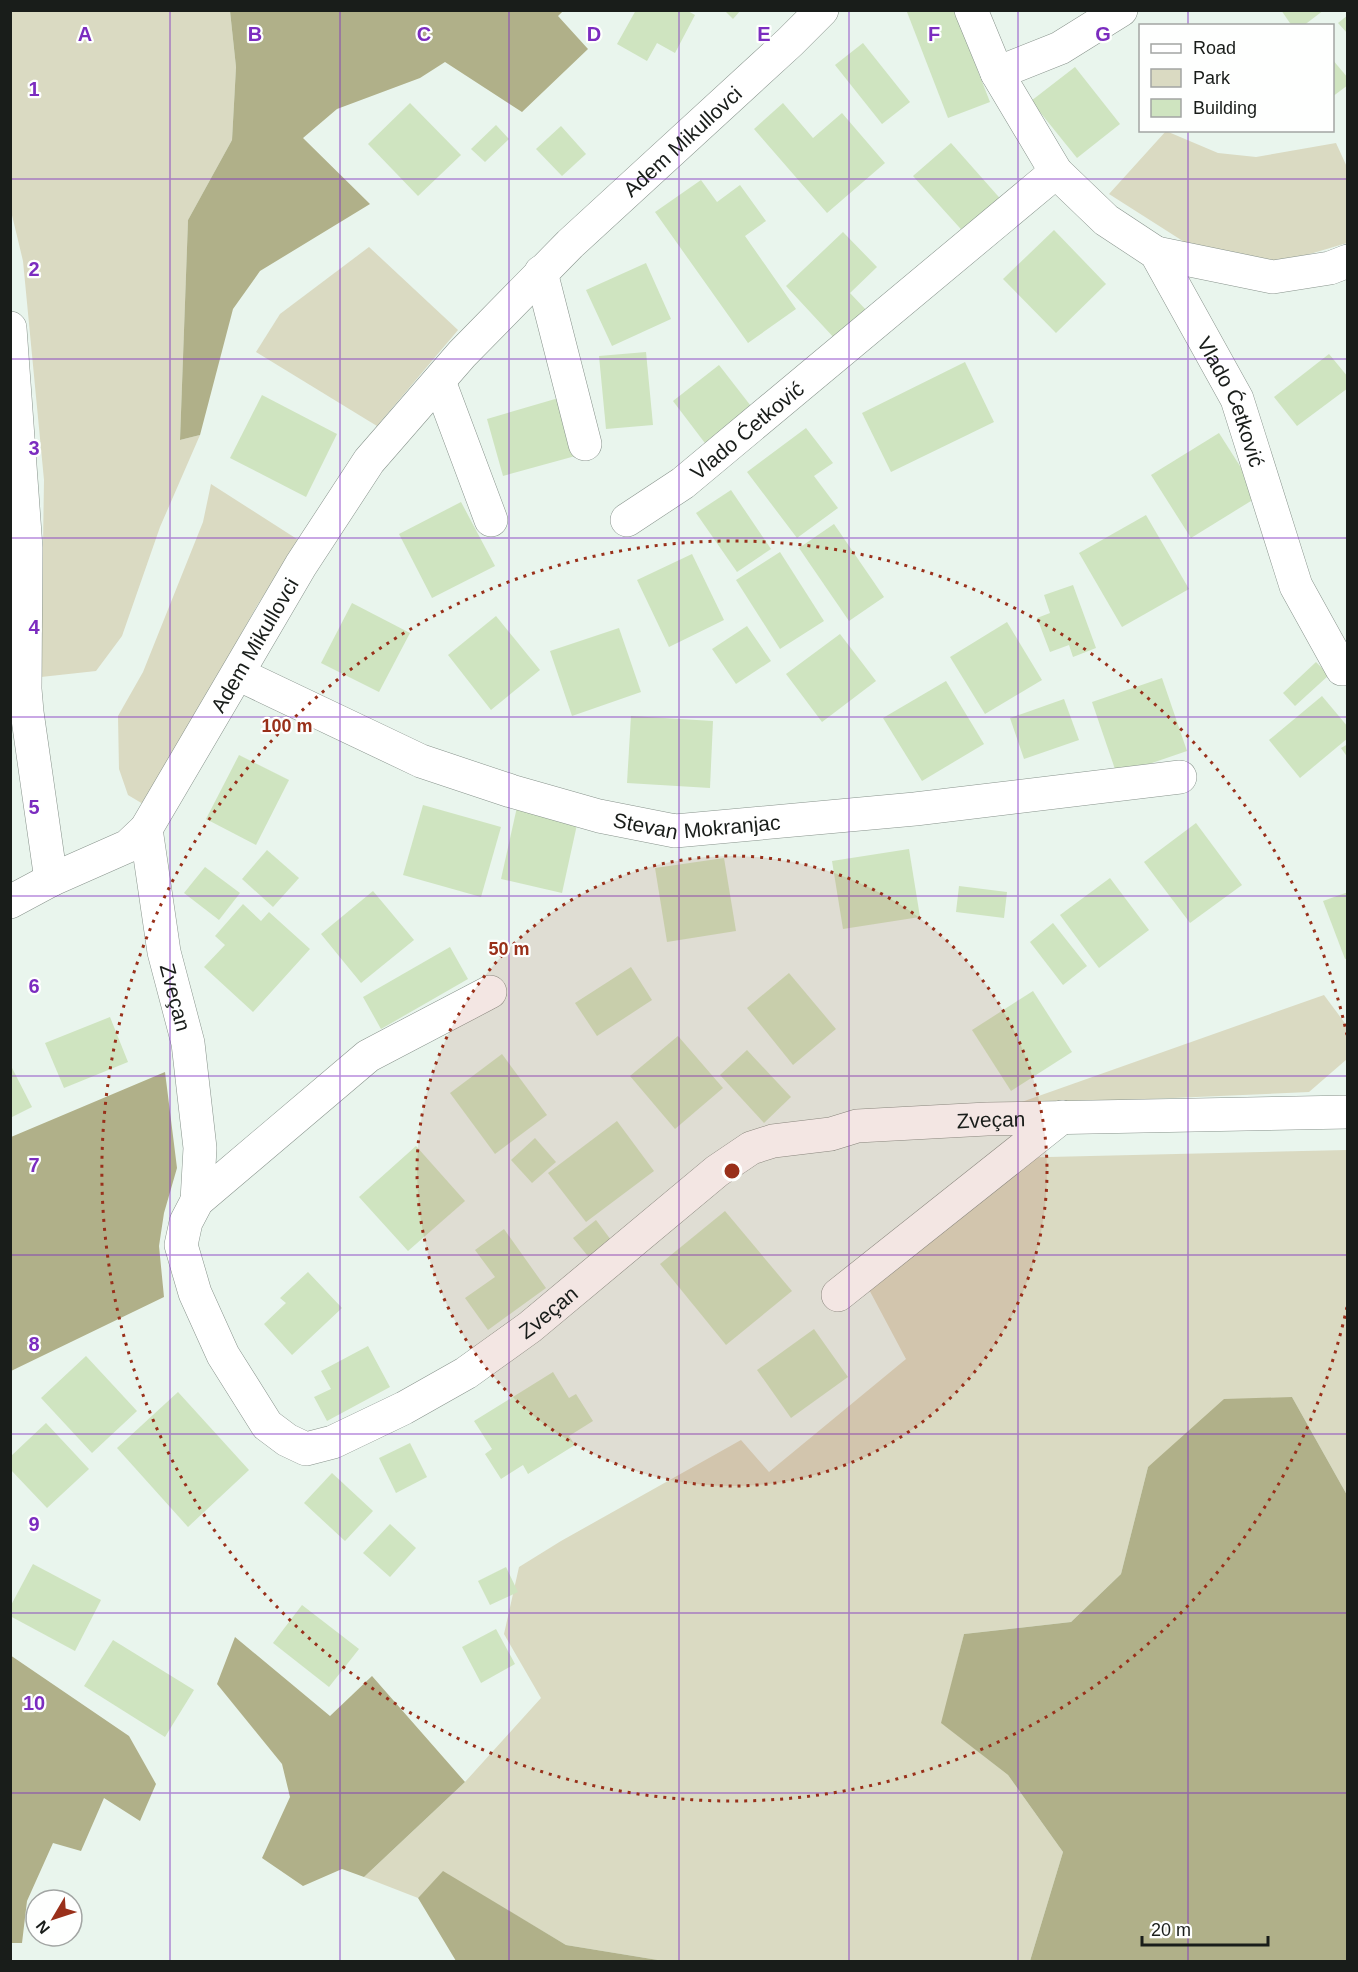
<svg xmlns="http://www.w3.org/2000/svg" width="1358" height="1972" viewBox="0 0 1358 1972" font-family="Helvetica,sans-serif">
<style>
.green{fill:#dadac2}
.forest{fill:#b0b089}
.building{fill:#cfe4c0}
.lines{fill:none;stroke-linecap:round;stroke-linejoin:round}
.minor-casing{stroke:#88938c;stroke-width:34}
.minor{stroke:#fff;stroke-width:33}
.grid{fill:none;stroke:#7b2cbf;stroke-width:1.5;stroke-opacity:0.55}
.ring{fill:none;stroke:#99301a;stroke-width:3;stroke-dasharray:3 6}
.labels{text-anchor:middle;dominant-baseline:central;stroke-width:4.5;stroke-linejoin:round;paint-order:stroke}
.street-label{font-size:21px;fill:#191d1a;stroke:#fefffe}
.grid-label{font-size:20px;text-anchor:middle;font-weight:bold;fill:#7b2cbf;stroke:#fefffe;stroke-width:4.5;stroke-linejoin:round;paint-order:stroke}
.centre{fill:#99301a;stroke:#fefffe;stroke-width:3}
.ring-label{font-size:18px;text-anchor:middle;font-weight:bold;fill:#99301a;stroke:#fefffe;stroke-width:4.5;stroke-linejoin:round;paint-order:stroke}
</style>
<rect width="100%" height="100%" fill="#e9f5ed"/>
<g class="green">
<path d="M10 11H230L236 67 232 140 188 220 180 440 200 435 160 527 122 636 96 671 41 677 44 480 23 261 11 211Z"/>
<path d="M1166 131 1218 153 1256 157 1336 143 1347 167V243L1276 264 1211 259 1109 194Z"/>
<path d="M369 247 458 330 377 426 256 352 280 314Z"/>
<path d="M211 484 300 541 258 604 160 778 143 804 128 795 119 769 118 716 143 672 203 522Z"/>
<path d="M1324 995 1347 1026V1059L1309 1092 1013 1105Z"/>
<path d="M1347 1150V1495L1292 1397 1148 1467 1121 1574 1071 1622 964 1634 942 1723 1008 1775 1063 1852 1030 1961H664L566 1945 443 1872 418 1898 364 1877 465 1782 541 1698 504 1634 519 1567 561 1541 741 1440 769 1472 906 1359 865 1282 1006 1158Z"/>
</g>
<g class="forest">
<path d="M230 11H563L558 16 588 49 522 112 445 62 420 78 337 109 303 138 370 204 260 271 233 309 200 435 180 440 188 220 232 140 236 67Z"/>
<path d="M165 1072 177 1168 164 1213 159 1246 164 1297 11 1371V1137Z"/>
<path d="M1292 1397 1347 1495V1961H1030L1063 1852 1008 1775 941 1723 964 1634 1071 1622 1121 1574 1148 1467 1224 1399Z"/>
<path d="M235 1637 330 1716 372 1676 465 1782 364 1877 342 1869 303 1886 262 1858 290 1797 282 1764 217 1684Z"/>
<path d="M10 1655 129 1736 156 1784 140 1821 104 1798 81 1851 53 1843 27 1901 22 1943H10Z"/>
<path d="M443 1871 566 1945 664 1961H456L418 1898Z"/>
</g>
<g class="building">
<path d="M636 10H686L695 15 675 53 657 43 647 61 617 44Z"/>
<path d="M724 10H741L733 19Z"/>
<path d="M911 10H954L990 102 948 118 907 12Z"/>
<path d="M1281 10H1324L1303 26H1292Z"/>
<path d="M1348 15V34L1338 23Z"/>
<path d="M863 43 910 102 882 124 835 65Z"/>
<path d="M1332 59 1348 78V85L1332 97Z"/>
<path d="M1075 67 1120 124 1077 158 1031 101Z"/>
<path d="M410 103 461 155 418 196 368 144Z"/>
<path d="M783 103 813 138 842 113 885 163 827 213 754 129Z"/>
<path d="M496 125 509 139 485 162 471 149Z"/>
<path d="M561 126 586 154 562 176 536 149Z"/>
<path d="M951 143 1005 204 968 237 913 176Z"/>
<path d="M701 180 717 202 740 185 766 221 745 236 796 309 748 343 655 212Z"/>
<path d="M1054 230 1106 284 1056 333 1003 279Z"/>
<path d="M843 232 877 267 850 293 867 311 836 340 786 286Z"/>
<path d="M646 263 671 319 612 346 586 290Z"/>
<path d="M646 352 653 425 606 429 599 356Z"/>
<path d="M1329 354 1348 377V388L1297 426 1274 397Z"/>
<path d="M965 362 994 422 891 472 862 413Z"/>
<path d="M719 365 761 419 714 455 673 401Z"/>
<path d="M262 395 337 434 306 497 230 458Z"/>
<path d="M562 397 579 455 503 476 487 419Z"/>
<path d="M806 428 833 463 814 476 838 508 797 538 747 472Z"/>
<path d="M1219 433 1259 496 1191 538 1151 475Z"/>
<path d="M731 490 771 549 737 572 696 513Z"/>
<path d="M461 502 495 566 432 598 399 534Z"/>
<path d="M1146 515 1189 589 1122 627 1079 553Z"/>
<path d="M834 524 884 597 849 621 799 548Z"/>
<path d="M780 552 824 621 780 649 736 580Z"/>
<path d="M692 554 724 620 669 647 637 580Z"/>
<path d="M1073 585 1096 648 1073 657 1069 645 1050 652 1037 618 1050 613 1044 595Z"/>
<path d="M352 603 410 633 379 692 321 663Z"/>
<path d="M496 616 540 670 491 710 448 655Z"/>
<path d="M1007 622 1042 680 985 714 950 657Z"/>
<path d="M747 626 771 661 736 684 712 649Z"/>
<path d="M619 628 641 692 572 716 550 651Z"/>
<path d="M840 634 876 681 822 722 786 674Z"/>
<path d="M1316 662 1329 675 1295 706 1283 693Z"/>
<path d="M1162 678 1187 751 1117 775 1092 702Z"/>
<path d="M946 681 984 744 922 781 883 718Z"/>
<path d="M1322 696 1348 727V738L1300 778 1269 740Z"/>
<path d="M1064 699 1079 740 1024 759 1010 718Z"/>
<path d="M631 716 713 721 710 788 627 783Z"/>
<path d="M1348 744V758L1341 748Z"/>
<path d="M239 755 289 780 256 845 206 819Z"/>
<path d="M423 805 501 827 481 897 403 875Z"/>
<path d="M517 807 578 820 562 893 501 879Z"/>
<path d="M1196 823 1242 885 1190 923 1144 862Z"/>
<path d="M909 849 920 917 843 929 832 861Z"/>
<path d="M267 850 299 878 273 907 242 879Z"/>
<path d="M724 858 736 931 667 942 655 868Z"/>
<path d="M205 867 240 893 219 920 184 893Z"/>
<path d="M1110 878 1149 930 1099 968 1060 915Z"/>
<path d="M959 886 1007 892 1004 918 956 912Z"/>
<path d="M373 891 414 940 361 983 321 934Z"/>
<path d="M1348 892V958L1345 959 1323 901Z"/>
<path d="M243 904 261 921 269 912 310 949 253 1012 204 967 225 945 215 936Z"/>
<path d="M1053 923 1087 966 1063 985 1030 942Z"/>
<path d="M450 947 468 979 381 1029 363 997Z"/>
<path d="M631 967 652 1000 597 1036 575 1003Z"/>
<path d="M789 973 836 1029 793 1065 747 1008Z"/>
<path d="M1033 991 1072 1052 1011 1091 972 1030Z"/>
<path d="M110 1017 128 1062 64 1088 45 1043Z"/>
<path d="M678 1036 723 1088 675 1129 630 1076Z"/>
<path d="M747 1050 791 1097 764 1123 720 1075Z"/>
<path d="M502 1054 547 1115 495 1154 450 1093Z"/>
<path d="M10 1064 32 1107 10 1118Z"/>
<path d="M617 1121 654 1171 586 1222 548 1173Z"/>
<path d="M535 1138 556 1162 532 1183 511 1160Z"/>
<path d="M416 1146 465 1201 408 1251 359 1197Z"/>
<path d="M725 1211 792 1291 726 1345 660 1264Z"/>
<path d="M596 1220 614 1244 592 1261 573 1238Z"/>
<path d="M504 1229 546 1288 488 1330 465 1298 495 1277 475 1250Z"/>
<path d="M308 1272 342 1308 292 1355 264 1324 286 1303 280 1298Z"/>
<path d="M814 1329 848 1377 791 1418 757 1370Z"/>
<path d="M368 1346 390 1387 327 1421 314 1397 331 1389 321 1371Z"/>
<path d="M86 1356 137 1411 92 1453 41 1398Z"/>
<path d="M553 1372 569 1398 576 1394 593 1421 569 1436 575 1445 528 1474 523 1465 501 1479 485 1454 492 1449 474 1421Z"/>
<path d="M178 1392 249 1470 188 1527 117 1448Z"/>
<path d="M46 1423 89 1469 47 1508 10 1469V1457Z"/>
<path d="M410 1443 427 1477 396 1493 379 1458Z"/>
<path d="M332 1473 373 1511 345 1541 304 1503Z"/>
<path d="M390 1524 416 1548 390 1577 363 1553Z"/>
<path d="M33 1564 101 1600 75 1651 10 1616V1607Z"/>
<path d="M506 1567 518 1592 490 1605 478 1581Z"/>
<path d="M302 1605 359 1649 329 1687 273 1643Z"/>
<path d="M496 1629 515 1664 481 1683 462 1647Z"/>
<path d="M113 1640 194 1690 165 1737 84 1686Z"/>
</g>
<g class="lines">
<g class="minor-casing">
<g id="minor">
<path id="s1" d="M971 10 997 73 1056 172 1106 220 1156 253 1237 399 1296 586 1342 669H1348"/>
<path d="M997 73 1060 48 1121 10"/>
<path d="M1156 253 1273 277 1330 268 1348 261"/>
<path d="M541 272 585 444"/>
<path d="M10 328 26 548 25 689 27 712 51 880"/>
<path d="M439 381 491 520"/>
<path id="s2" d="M627 520 683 483 1056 172"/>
<path id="s3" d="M238 674 421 761 511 791 599 816 675 831 915 809 1180 777"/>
<path id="s4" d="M146 829 164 952 188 1043 200 1148 197 1201"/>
<path id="s5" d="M10 902 51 880 128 846 146 829 301 565 369 461 462 354 570 244 790 42 822 10"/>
<path id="s6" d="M490 992 368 1056 197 1201 186 1222 181 1245 195 1293 223 1355 267 1425 287 1440 306 1449 333 1442 404 1408 466 1373 530 1327 717 1171 751 1148 773 1141 831 1134 857 1126 987 1119 1348 1112"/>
<path d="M838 1295 1062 1117"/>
</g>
</g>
<use href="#minor" class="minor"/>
</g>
<path class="grid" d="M170 10V1962M340 10V1962M509 10V1962M679 10V1962M849 10V1962M1018 10V1962M1188 10V26M1188 130V1962M10 179H1348M10 359H1348M10 538H1348M10 717H1348M10 896H1348M10 1076H1348M10 1255H1348M10 1434H1348M10 1613H1348M10 1793H1348"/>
<circle cx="732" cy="1171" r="315" fill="#99301a" fill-opacity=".12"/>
<g class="ring">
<circle cx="732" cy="1171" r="315"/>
<path d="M1347 1307A630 630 0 1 1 1347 1035"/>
</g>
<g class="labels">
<g class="street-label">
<text stroke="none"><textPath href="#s5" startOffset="1034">Adem Mikullovci</textPath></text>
<text stroke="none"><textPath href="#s1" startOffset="480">Vlado Ćetković</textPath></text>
<text stroke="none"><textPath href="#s2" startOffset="150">Vlado Ćetković</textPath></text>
<text stroke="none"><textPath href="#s5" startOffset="369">Adem Mikullovci</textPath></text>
<text stroke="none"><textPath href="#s3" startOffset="488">Stevan Mokranjac</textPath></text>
<text stroke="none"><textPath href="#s4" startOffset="171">Zveçan</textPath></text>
<text stroke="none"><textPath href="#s6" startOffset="1440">Zveçan</textPath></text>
<text stroke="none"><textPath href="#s6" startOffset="936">Zveçan</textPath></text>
</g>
</g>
<g class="grid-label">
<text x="85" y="41">A</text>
<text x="255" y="41">B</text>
<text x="424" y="41">C</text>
<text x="594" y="41">D</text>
<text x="764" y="41">E</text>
<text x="934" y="41">F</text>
<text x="1103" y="41">G</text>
<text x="34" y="96">1</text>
<text x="34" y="276">2</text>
<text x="34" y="455">3</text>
<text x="34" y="634">4</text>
<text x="34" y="814">5</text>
<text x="34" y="993">6</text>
<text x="34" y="1172">7</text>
<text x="34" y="1351">8</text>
<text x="34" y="1531">9</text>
<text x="34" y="1710">10</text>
</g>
<circle cx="732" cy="1171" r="9" class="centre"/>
<g class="ring-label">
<text x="287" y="732">100 m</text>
<text x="509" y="955">50 m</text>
</g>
<rect width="1358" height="1972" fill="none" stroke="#191d1a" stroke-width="24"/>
<rect x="1139" y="24" width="195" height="108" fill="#fefffe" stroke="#a2a5a3" stroke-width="1.5"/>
<rect x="1151" y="44" width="30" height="9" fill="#ffffff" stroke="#a2a5a3" stroke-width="1.5"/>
<text x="1193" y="54" font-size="18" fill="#191d1a">Road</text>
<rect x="1151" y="69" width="30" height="18" fill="#dadac2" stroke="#a2a5a3" stroke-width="1.5"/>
<text x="1193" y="84" font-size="18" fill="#191d1a">Park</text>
<rect x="1151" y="99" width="30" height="18" fill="#cfe4c0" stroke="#a2a5a3" stroke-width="1.5"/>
<text x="1193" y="114" font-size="18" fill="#191d1a">Building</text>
<g transform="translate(54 1918) rotate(231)"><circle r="28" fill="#fefffe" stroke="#a2a5a3" stroke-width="1.5"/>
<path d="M0-4.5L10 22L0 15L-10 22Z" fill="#99301a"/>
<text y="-9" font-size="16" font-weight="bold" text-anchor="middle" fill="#191d1a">N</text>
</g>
<path d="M1142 1936v9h126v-9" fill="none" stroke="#191d1a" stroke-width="3"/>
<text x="1151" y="1936" font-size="18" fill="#191d1a" stroke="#fefffe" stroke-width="4.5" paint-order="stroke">20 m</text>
</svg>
